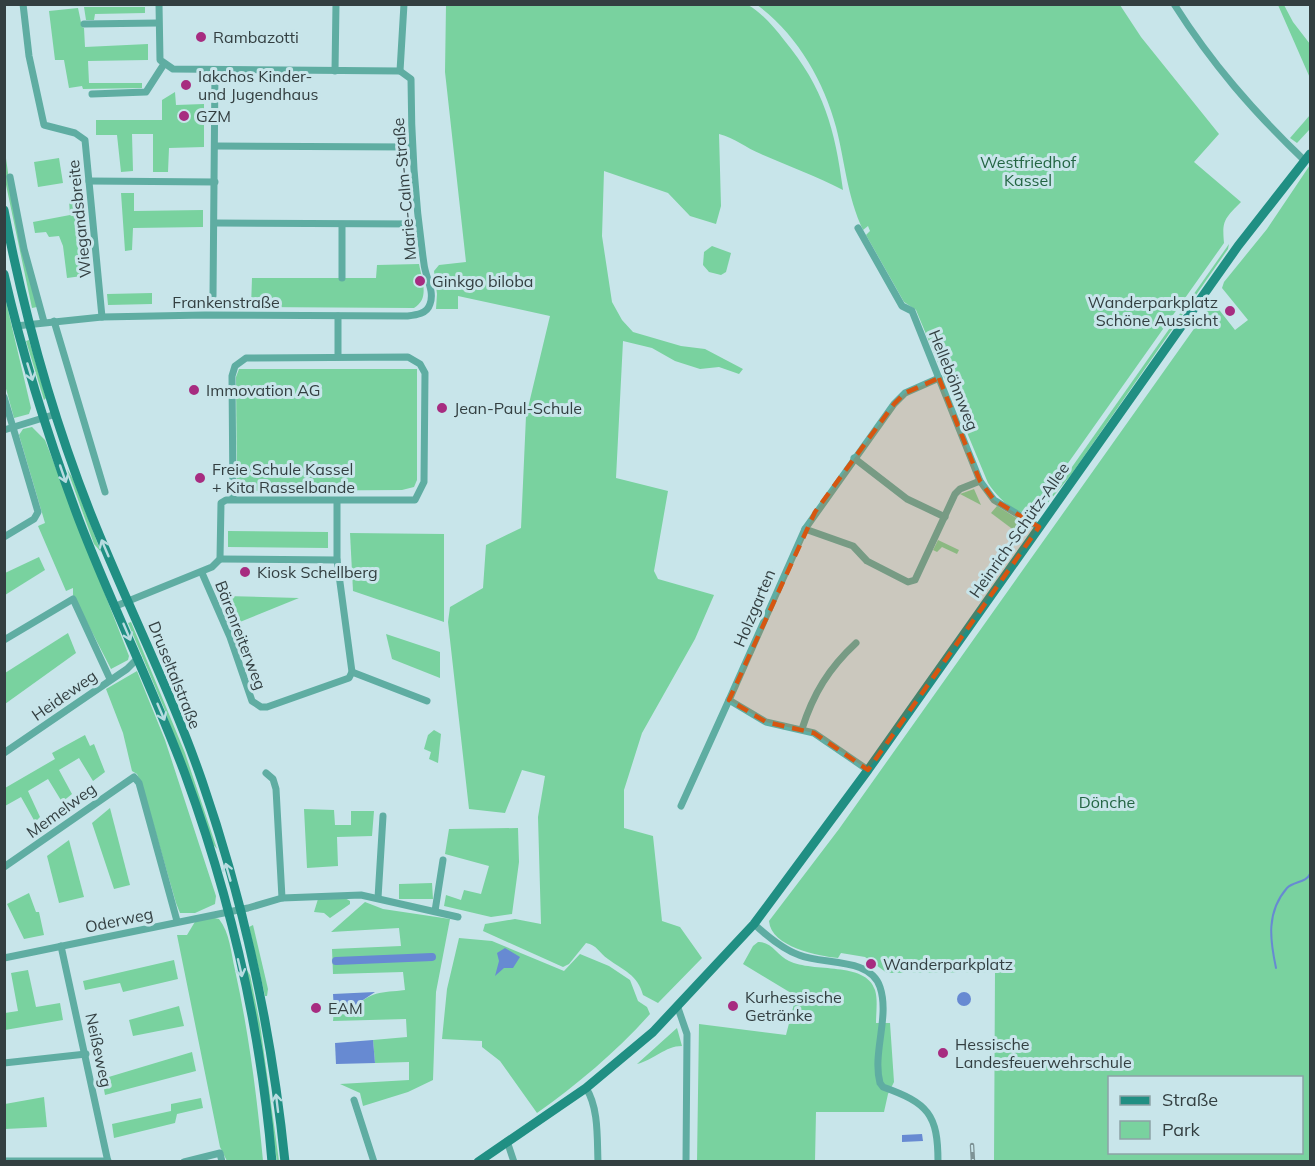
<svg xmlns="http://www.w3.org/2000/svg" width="1315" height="1166" viewBox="0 0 1315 1166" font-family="Mulish,sans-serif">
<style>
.green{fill:#79d29f;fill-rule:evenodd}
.water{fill:#678ad2}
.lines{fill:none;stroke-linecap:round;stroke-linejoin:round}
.stream{stroke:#678ad2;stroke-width:2}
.canal{stroke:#678ad2;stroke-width:8}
.street{stroke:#5fada2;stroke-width:7}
.secondary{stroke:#208f83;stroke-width:9}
.rail-casing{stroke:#7e9396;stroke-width:4.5}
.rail{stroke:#c8e5ea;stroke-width:2;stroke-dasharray:7;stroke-linecap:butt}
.oneway{stroke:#b7dce0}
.marked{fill:#d65611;fill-opacity:0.2;stroke:#d65611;stroke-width:4.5;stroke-dasharray:12 8;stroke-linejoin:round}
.poi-dot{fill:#a72c80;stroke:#c8e5ea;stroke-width:2}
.labels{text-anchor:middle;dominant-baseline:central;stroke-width:6;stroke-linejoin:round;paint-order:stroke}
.poi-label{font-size:16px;fill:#333f41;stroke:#c8e5ea;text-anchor:start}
.park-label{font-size:16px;fill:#236543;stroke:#c8e5ea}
.street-label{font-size:16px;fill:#333f41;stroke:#c8e5ea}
</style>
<rect width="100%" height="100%" fill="#c8e5ea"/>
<g class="green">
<path d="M446 5H748C762 13 774 27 784 40 824 88 835 129 843 190 816 176 788 166 761 154 746 148 735 138 719 134L721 206 716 224 690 216 668 193 604 171 602 236 612 302 622 320 633 332 681 346 705 349 743 369 739 374 719 367 700 369 675 361 652 348 623 341 616 478 668 491 654 571 658 579 714 595 695 639 642 733 624 790V828L653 836 662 921 680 927 702 958 658 1003 643 995C638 975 623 970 608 959 599 953 597 945 586 943L569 964 563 967 483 931 485 924 515 919 541 924 538 817 545 776 522 770 505 813 469 809 448 622 450 607 483 588 486 545 521 528 526 416 550 316 458 296V309H436L437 294 434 271 439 265 466 262 445 72Z"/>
<path d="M757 5H1120L1141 37 1219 134 1194 162 1241 202C1224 219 1222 221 1224 243L1032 514C1014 514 997 497 988 483L916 310 904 302 866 235 870 231 868 226 863 230C847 196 845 162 836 127 824 81 796 33 757 5Z"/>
<path d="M1278 5H1284L1293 22 1310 44V78Z"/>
<path d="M84 7H145V13L95 14 94 20H86Z"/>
<path d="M78 8 82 27 84 28 85 47 148 44V60L88 61 89 83H142V88L83 89 82 86 69 88 64 60H55L49 11Z"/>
<path d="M175 92 176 105 204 104V147L169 148 168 172H153V134H132L133 171 121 172 117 135H96V120H162V100Z"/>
<path d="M1310 115V129L1297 143 1290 138Z"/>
<path d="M4 144 11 194 37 307 32 308 5 180Z"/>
<path d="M59 158 63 183 38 187 34 162Z"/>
<path d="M1310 165V1161H994L995 972 887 973 865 957 841 953 838 958C818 956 771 947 769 921L839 829 1213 302 1235 330 1248 320 1222 288 1224 282 1267 229ZM1110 1078H1302V1152H1110Z"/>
<path d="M82 186 90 275 67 278 63 246 59 236 49 237 46 232 35 233 33 222 70 215 69 200 74 199 72 188Z"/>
<path d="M121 193H134V211L203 210V227L133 228 132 250 125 251Z"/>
<path d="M1229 244 1228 249 1071 475 1041 511Z"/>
<path d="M712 246 731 253 726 272 721 275 709 272 703 265 704 252Z"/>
<path d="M419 264C422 280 430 299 414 308L251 307 252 278H376L377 265Z"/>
<path d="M4 293 31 408 29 414 14 418 5 385Z"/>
<path d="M152 293V304L108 305 107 294Z"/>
<path d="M29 340 46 398 44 400 26 341Z"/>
<path d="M239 369H417V480L414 487 402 490 237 491 236 377Z"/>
<path d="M32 427 45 440 129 656 128 660 111 669 73 595V588L66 591 38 526 45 523 19 435 23 429Z"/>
<path d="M67 469 73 479 101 552 94 544Z"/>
<path d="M974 489 981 505 960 494Z"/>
<path d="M997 506 1026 524 1019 534 991 513Z"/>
<path d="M228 531 328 532V548L228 547Z"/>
<path d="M350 533 444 534V622L353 591Z"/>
<path d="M938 540 959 550 957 554 942 547 937 552 933 550Z"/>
<path d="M39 557 45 570 5 595V573Z"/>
<path d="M225 596 299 598 235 624Z"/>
<path d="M131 622 185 753 217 849 212 843 164 708 128 623Z"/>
<path d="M68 633 76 653 5 704V673Z"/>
<path d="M386 634 440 652V678L392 659Z"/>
<path d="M137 671 165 740 216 896 215 904 195 913H180L176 903 143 788 137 774 132 771 123 733 106 689Z"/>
<path d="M434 730 441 734 438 763 429 759 431 752 424 749 428 735Z"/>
<path d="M85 735 90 746 94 744 105 772 93 781 79 758 59 770 72 794 62 802 48 779 28 791 40 817 35 822 21 797 5 806V788L55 759 52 753Z"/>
<path d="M110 808 130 885 114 889 92 823Z"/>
<path d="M304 809 334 810 335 825H351V811H374L372 836 337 837 338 866 307 868Z"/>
<path d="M518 828 519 862 512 914 491 917 444 906 446 895 461 900 464 890 481 894 489 866 445 854 449 829Z"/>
<path d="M69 840 84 897 59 903 47 856Z"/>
<path d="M432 883 433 899H399V884Z"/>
<path d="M29 893 36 912H39L44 935 24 939 7 904Z"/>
<path d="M345 898 350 901V904L330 918 324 913 314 912 318 899Z"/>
<path d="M365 902 383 909 450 919 436 992 433 1080 408 1092 363 1106 360 1093 340 1084 409 1080V1062L375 1063 373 1040 407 1037 406 1019 333 1021 334 1011H353C369 990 382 993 405 990L403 972 333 974 332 949 401 946 399 928 331 932Z"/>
<path d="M210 917 219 919C230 933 231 953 235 970 249 1034 257 1097 263 1161H227L220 1147 177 935H187L196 920Z"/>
<path d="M253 925 268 989 267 996H265L249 927Z"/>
<path d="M459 938 492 941 564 971 580 954 609 966 630 980 638 1001 647 1007 650 1014C617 1051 578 1084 537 1113L500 1061 482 1047V1041L442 1039 447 989Z"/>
<path d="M758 942C771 941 778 956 789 961 813 973 866 961 875 990 878 1000 876 1012 876 1023H890L894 1082 888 1094 884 1112H816L815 1161 697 1162 699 1024 786 1035 796 996 743 964 753 946Z"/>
<path d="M174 960 178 979 123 992 120 983 85 990 83 981Z"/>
<path d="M245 967 250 975 260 1024 279 1161H277Z"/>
<path d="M28 970 36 1007 60 1003 63 1020 5 1030V1013L18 1011 11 973Z"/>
<path d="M179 1006 184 1026 133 1036 129 1020Z"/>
<path d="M677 1028 682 1046C665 1046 654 1060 637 1064Z"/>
<path d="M192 1052 196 1071 105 1095 102 1079Z"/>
<path d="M44 1097 47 1127 5 1129V1104Z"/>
<path d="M201 1098 203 1108 177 1114 175 1123 114 1138 112 1124 171 1111V1104Z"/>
</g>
<g class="water">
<path d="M505 948 520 957 513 968H504L495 976 499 961 497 953Z"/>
<circle cx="964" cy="999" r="7"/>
<path d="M375 992 360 1002 353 1011H334L333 994Z"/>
<path d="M373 1040 375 1063 336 1064 335 1043Z"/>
<path d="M922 1134 923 1141 902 1142V1135Z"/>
</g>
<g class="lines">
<path class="stream" d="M1276 968C1270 940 1266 912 1287 888 1294 881 1306 883 1310 874"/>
<path class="canal" d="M336 961 432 957"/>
<g class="street">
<path d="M23 4 29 56 44 125 75 133 85 140 102 317"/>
<path d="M159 4 160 60 173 69 400 71"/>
<path d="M1174 4C1212 64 1253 111 1304 160"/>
<path d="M84 24 158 23"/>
<path d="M335 71 336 4"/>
<path d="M92 94 146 92 164 64"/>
<path d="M216 146 411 147"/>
<path d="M10 177 24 249 44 322"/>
<path d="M89 181 215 182"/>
<path d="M215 223 418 224"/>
<path d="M858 228 902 306 912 311 980 481 994 500 1039 527"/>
<path d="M342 278V225"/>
<path d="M213 296 215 70"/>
<path d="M54 321 105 492"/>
<path d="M16 326 102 317 205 315 407 316C416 315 427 314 430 304 435 291 425 276 424 264 415 202 411 141 411 79L400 71 404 4"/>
<path d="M338 357V316"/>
<path d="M4 397 38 512 34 519 4 537"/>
<path d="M4 430 56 414"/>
<path d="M854 458 907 499 945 517"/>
<path d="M805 529 853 546 867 561 908 582 915 580 955 494 960 489 980 481"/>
<path d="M220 559 337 560"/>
<path d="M202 573 230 637 252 701 261 707H267L349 678 352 672 337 560V502"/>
<path d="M116 606 212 567 220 559 221 503 226 500H415L424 482 425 373 420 364 408 357 246 358 235 366 232 376 233 499"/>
<path d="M4 640 73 599 110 679"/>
<path d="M352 672 427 701"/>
<path d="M802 729C813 694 829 668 856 643"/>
<path d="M4 753 127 669 138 658"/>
<path d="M868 770 814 733 766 722 729 700 805 529 894 404 905 393 939 378"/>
<path d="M266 773 273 779 276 789 282 898"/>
<path d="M681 806 729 700"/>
<path d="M4 867 134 777 139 783 177 921"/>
<path d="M378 898 383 816"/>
<path d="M435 911 443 860"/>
<path d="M754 924C767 936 782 949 799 955 823 965 870 957 880 987 890 1017 872 1053 880 1083L883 1087C928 1103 938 1114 938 1162"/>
<path d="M61 946 108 1162"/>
<path d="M4 958 248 908 282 898 361 895 458 917"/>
<path d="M678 1008 687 1034 686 1162"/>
<path d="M4 1063 86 1054"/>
<path d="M586 1088C599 1108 597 1139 598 1162"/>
<path d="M354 1100 374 1162"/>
<path d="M507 1141 514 1162"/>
<path d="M4 1161H108"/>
<path d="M184 1162 220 1153 222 1162"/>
</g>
<g class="secondary">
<path d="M4 210C24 314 53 419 92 517 127 605 171 691 202 781 244 903 272 1033 285 1162"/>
<path d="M4 274C23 357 49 440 79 520 112 606 153 688 185 774 230 897 261 1031 272 1162"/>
<path d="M478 1162 586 1088 653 1032 754 924 868 770 1238 246 1310 154"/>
</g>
<g class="rail-casing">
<path id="rail" d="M972 1145 973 1162"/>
</g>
<use href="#rail" class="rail"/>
</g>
<defs><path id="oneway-shaft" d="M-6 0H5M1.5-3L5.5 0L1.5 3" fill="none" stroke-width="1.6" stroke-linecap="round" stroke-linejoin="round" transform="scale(1.5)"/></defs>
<g class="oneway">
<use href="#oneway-shaft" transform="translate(30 372) rotate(73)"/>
<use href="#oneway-shaft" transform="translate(63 474) rotate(71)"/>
<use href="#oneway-shaft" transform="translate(105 548) rotate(-113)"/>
<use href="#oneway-shaft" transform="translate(127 632) rotate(67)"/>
<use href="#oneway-shaft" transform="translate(161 712) rotate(67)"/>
<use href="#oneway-shaft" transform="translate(228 872) rotate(-106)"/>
<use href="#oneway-shaft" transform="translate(240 968) rotate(77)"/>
<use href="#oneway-shaft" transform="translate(277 1103) rotate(-97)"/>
</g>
<path class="marked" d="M939 378 980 481 994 500 1039 527 868 770 814 733 766 722 729 700 815 512 894 404 905 393Z"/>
<g class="poi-dot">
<circle cx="201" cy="37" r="6"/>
<circle cx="186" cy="85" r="6"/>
<circle cx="184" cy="116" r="6"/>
<circle cx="420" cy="281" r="6"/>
<circle cx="1230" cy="311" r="6"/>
<circle cx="194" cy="390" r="6"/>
<circle cx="442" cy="408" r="6"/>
<circle cx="200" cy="478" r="6"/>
<circle cx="245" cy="572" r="6"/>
<circle cx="871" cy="964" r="6"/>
<circle cx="733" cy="1006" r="6"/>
<circle cx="316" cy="1008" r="6"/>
<circle cx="943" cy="1053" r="6"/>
</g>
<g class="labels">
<g class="poi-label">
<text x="213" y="37">Rambazotti</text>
<text x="198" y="76">Iakchos Kinder-<tspan x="198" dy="18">und Jugendhaus</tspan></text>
<text x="196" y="116">GZM</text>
<text x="432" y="281">Ginkgo biloba</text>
<text x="1218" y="302" text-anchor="end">Wanderparkplatz<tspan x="1218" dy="18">Schöne Aussicht</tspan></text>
<text x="206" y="390">Immovation AG</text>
<text x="454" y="408">Jean-Paul-Schule</text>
<text x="212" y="469">Freie Schule Kassel<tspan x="212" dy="18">+ Kita Rasselbande</tspan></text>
<text x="257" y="572">Kiosk Schellberg</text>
<text x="883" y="964">Wanderparkplatz</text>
<text x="745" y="997">Kurhessische<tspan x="745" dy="18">Getränke</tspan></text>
<text x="328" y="1008">EAM</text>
<text x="955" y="1044">Hessische<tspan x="955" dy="18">Landesfeuerwehrschule</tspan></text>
</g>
<g class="park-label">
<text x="1028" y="162">Westfriedhof<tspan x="1028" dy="18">Kassel</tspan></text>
<text x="1107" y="802">Dönche</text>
</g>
<g class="street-label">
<text transform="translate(404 189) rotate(-95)">Marie-Calm-Straße</text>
<text transform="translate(79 219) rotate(-96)">Wiegandsbreite</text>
<text x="226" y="302">Frankenstraße</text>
<text transform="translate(954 380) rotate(68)">Helleböhnweg</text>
<text transform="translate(1019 530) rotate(-55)">Heinrich-Schütz-Allee</text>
<text transform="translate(754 608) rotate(-67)">Holzgarten</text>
<text transform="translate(241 635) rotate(69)">Bärenreiterweg</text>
<text transform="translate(175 675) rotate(68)">Druseltalstraße</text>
<text transform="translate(64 695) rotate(-35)">Heideweg</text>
<text transform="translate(61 810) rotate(-36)">Memelweg</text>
<text transform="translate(119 920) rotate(-12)">Oderweg</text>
<text transform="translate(99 1050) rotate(78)">Neißeweg</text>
</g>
</g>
<rect width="1315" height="1166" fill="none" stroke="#333f41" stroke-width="12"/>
<rect x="1108" y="1076" width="195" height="78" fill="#c8e5ea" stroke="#8ca3a6" stroke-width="1.5"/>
<rect x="1120" y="1096" width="30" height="9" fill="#208f83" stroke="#8ca3a6" stroke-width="1.5"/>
<text x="1162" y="1106" font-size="18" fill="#333f41">Straße</text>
<rect x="1120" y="1121" width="30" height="18" fill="#79d29f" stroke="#8ca3a6" stroke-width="1.5"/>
<text x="1162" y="1136" font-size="18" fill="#333f41">Park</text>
</svg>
